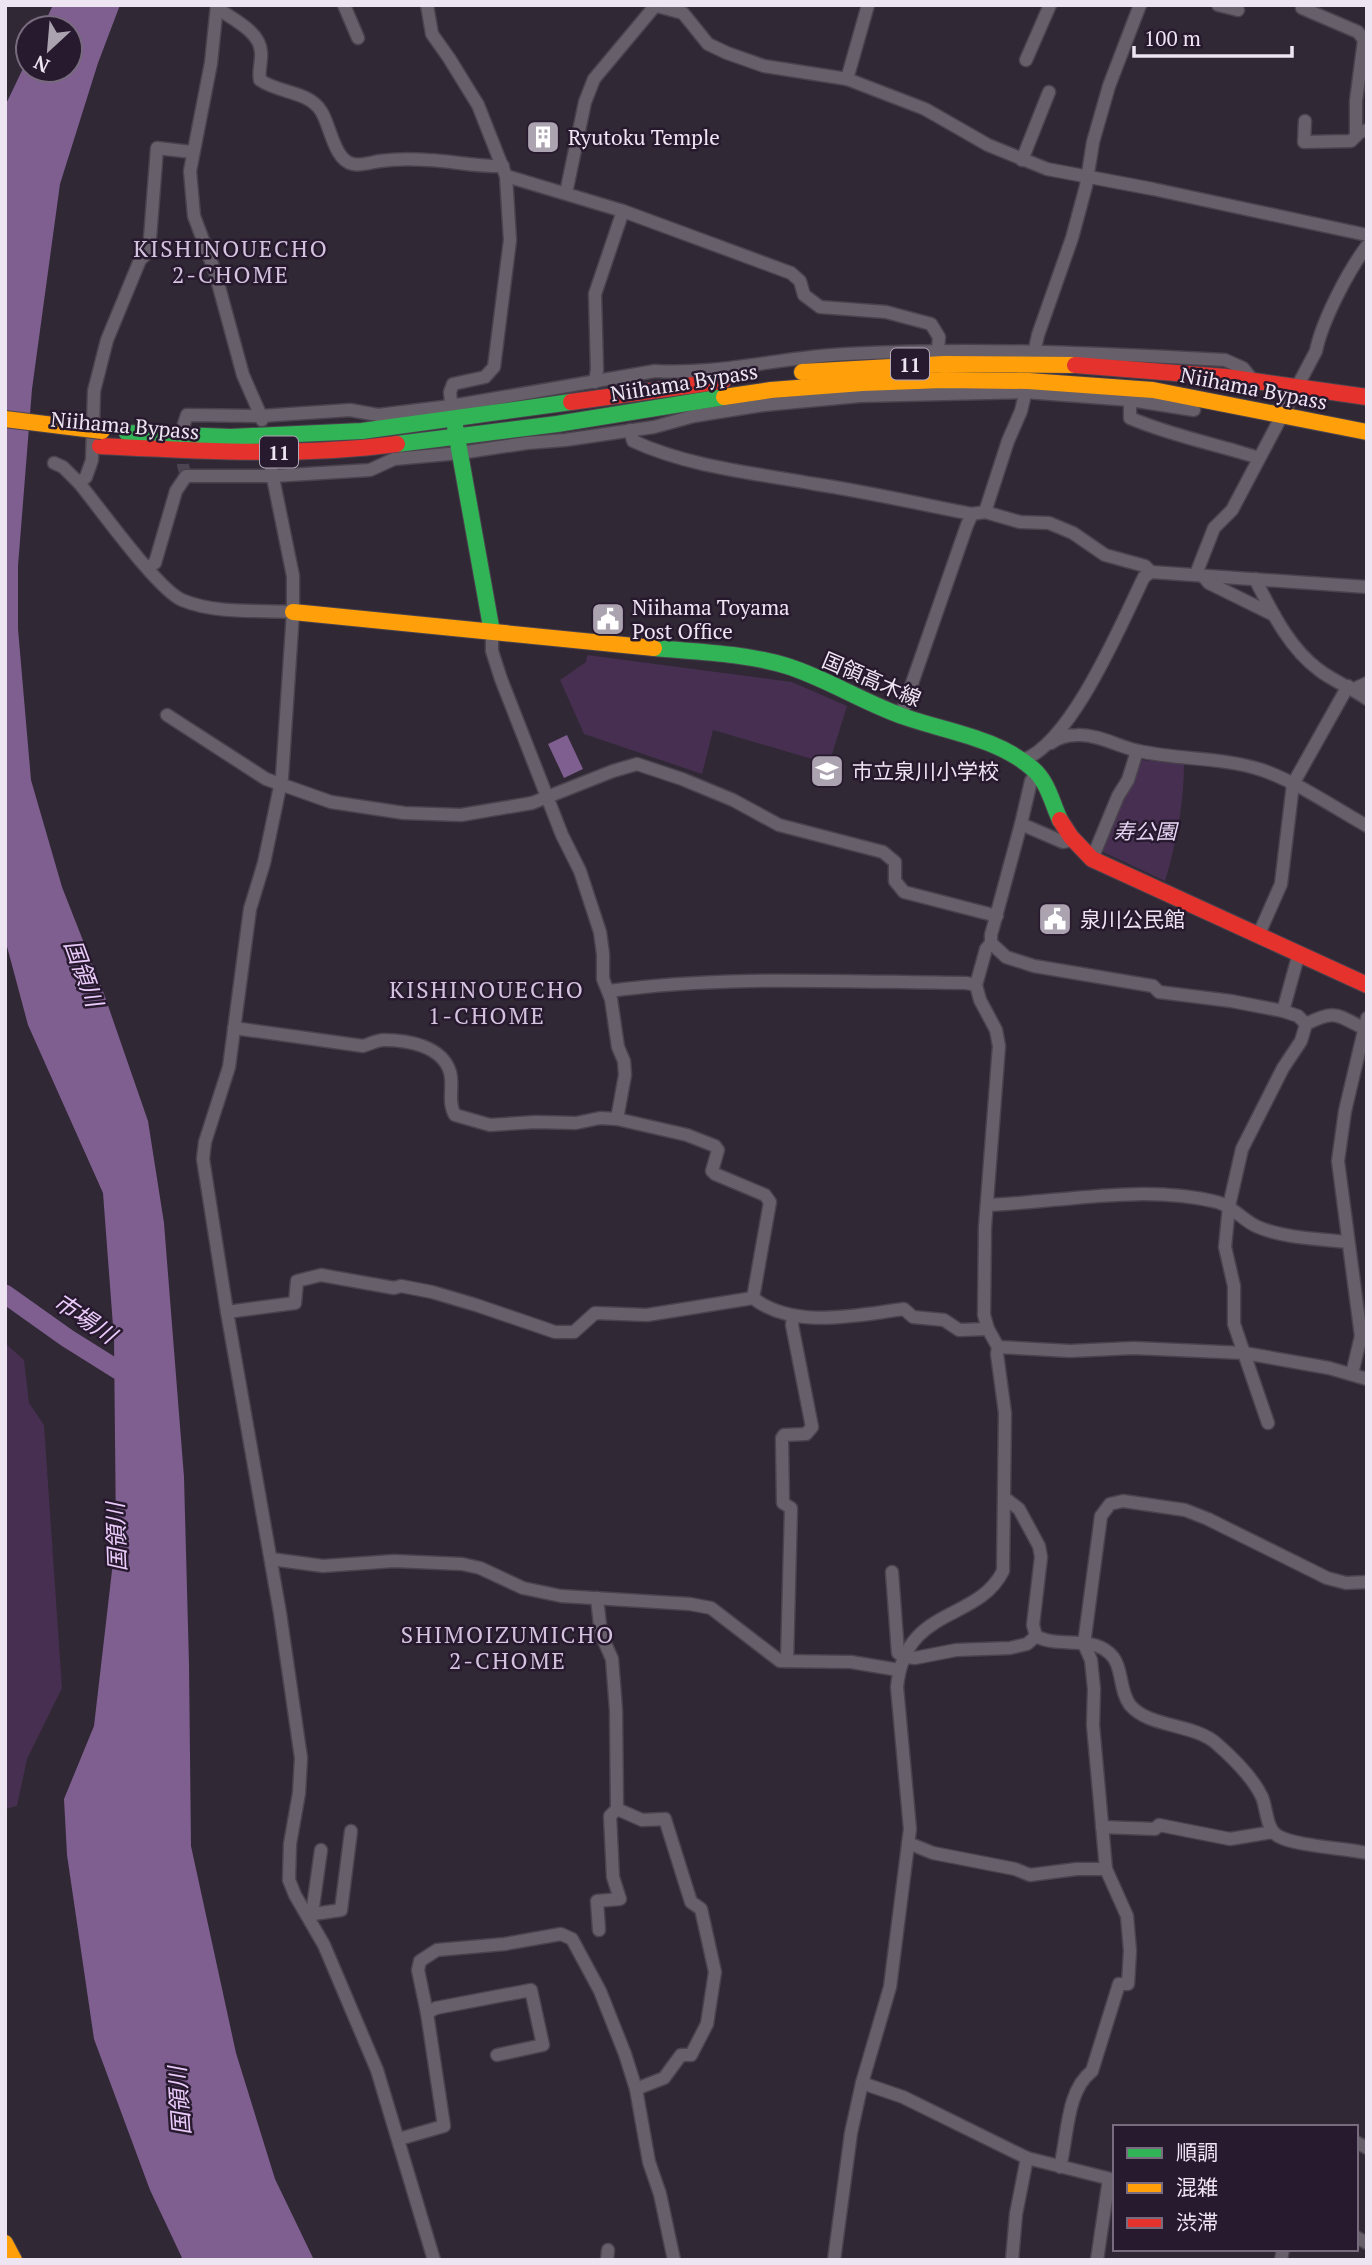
<svg xmlns="http://www.w3.org/2000/svg" width="1372" height="2265" viewBox="0 0 1372 2265" font-family="'PT Serif','Noto Sans JP',serif">
<style>
.green{fill:#462f50}
.water{fill:#7f5e90}
.lines{fill:none;stroke-linecap:round;stroke-linejoin:round}
.river{stroke:#7f5e90;stroke-width:19}
.street-tunnel{stroke:#4c4451;stroke-width:12;stroke-dasharray:12 6;stroke-linecap:butt}
.street-casing{stroke:#4a434e;stroke-width:15}
.fast-casing{stroke:#4a434e;stroke-width:18}
.slow-casing{stroke:#4a434e;stroke-width:18}
.jam-casing{stroke:#4a434e;stroke-width:18}
.street{stroke:#67606a;stroke-width:12}
.fast{stroke:#30b455;stroke-width:16}
.slow{stroke:#ff9f0a;stroke-width:16}
.jam{stroke:#e5322d;stroke-width:16}
.slow-bridge-casing{stroke:#4a434e;stroke-width:18;stroke-linecap:butt}
.slow-bridge{stroke:#ff9f0a;stroke-width:16}
.labels{text-anchor:middle;dominant-baseline:central;stroke-width:5;stroke-linejoin:round;paint-order:stroke}
.shield{fill:#27192e;stroke:#b2a8b8;stroke-width:2}
.shield-label{font-size:19px;font-weight:bold;fill:#eee5f3}
.poi-label{font-size:21px;fill:#eee5f3;stroke:#27192e;text-anchor:start}
.street-label{font-size:21px;fill:#eee5f3;stroke:#27192e}
.park-label{font-size:21px;font-style:italic;fill:#e9d5f5;stroke:#27192e}
.neighbourhood-label{font-size:23px;letter-spacing:2px;fill:#d5c2df;stroke:#27192e}
.water-label{font-size:23px;font-style:italic;fill:#ebcbfb;stroke:#27192e}
</style>
<rect width="100%" height="100%" fill="#302834"/>
<g class="green">
<path d="M587 655 792 682 847 706 829 764 713 730 702 774 584 734 560 680 586 662Z"/>
<path d="M1141 760 1184 764C1184 804 1176 844 1165 881L1103 852 1135 763Z"/>
<path d="M5 1343 24 1360 29 1403 44 1425 62 1688 27 1759 17 1806 5 1809Z"/>
</g>
<g class="water">
<path d="M53 5H120L98 63 60 184 32 389 18 566V629L31 780 62 887 104 994 148 1121 164 1223 184 1477 189 1664 191 1846 236 2053 275 2179 314 2260H183L150 2190 94 2039 67 1855 64 1799 94 1726 116 1536 114 1339 103 1193 28 1025 5 939V106L28 58V70H70V28H42Z"/>
<path d="M567 735 583 769 564 778 548 744Z"/>
</g>
<g class="lines">
<path class="river" d="M5 1294 67 1338 134 1380"/>
<path class="street-tunnel" d="M184 446 183 465 186 476"/>
<g class="street-casing">
<g id="street">
<path d="M344 5 358 38"/>
<path d="M427 5 432 34 449 58 478 105 506 176 510 240 494 367 485 377 453 384 450 392 452 412"/>
<path d="M653 5 683 13 708 44 727 53 764 66 847 79 925 109 988 145 1047 169 1153 189 1367 235"/>
<path d="M1218 5 1238 10"/>
<path d="M1303 5 1302 8 1358 32 1364 40 1356 101V136"/>
<path d="M217 8C232 19 260 31 261 52 262 62 258 70 260 80 278 93 309 91 321 111 330 124 334 161 353 164 361 166 372 162 380 161 395 159 412 159 428 160 453 161 477 167 503 166"/>
<path d="M1026 60 1050 5"/>
<path d="M847 79 868 5"/>
<path d="M1305 121 1304 142 1351 141 1360 132 1367 130"/>
<path d="M192 152 157 148 149 251 140 260 107 340 94 391 92 460 86 477 79 483C99 507 157 589 182 600 215 614 258 610 293 612"/>
<path d="M1022 160 1049 92"/>
<path d="M506 176 623 211 791 273 800 281 804 295 820 307 886 312 931 324 939 337 938 350"/>
<path d="M566 193 585 102 594 79 655 6"/>
<path d="M1033 358 1038 335 1072 238 1086 186 1093 142 1109 86 1140 5"/>
<path d="M595 382 597 370 595 294 623 211"/>
<path d="M1130 400V418C1172 436 1216 444 1259 458"/>
<path d="M262 420 261 416 350 410 378 415 451 406 655 371C719 375 782 357 846 354 972 347 1098 353 1225 360L1243 368 1251 378"/>
<path d="M184 424 187 415 261 416 243 375 215 272 194 216 190 171 211 63 217 5"/>
<path d="M630 430 633 441C689 467 755 473 815 484 868 492 920 504 972 514"/>
<path d="M54 463 63 467 79 483"/>
<path d="M271 468 293 576V612L282 777 264 863 250 909 229 1067 205 1142 203 1159 227 1312 280 1613 301 1758 299 1793 290 1844 289 1880 295 1895 324 1945 377 2070 434 2260"/>
<path d="M985 512 1020 522 1049 523 1073 533 1105 555 1145 566 1151 572"/>
<path d="M147 567 155 563 176 491 186 476H273L370 470 394 459 460 453 527 443 565 440 654 427 694 416 764 405 860 396 1025 392 1130 400 1194 410"/>
<path d="M1196 574 1214 528 1232 510 1316 351C1322 321 1348 271 1367 246"/>
<path d="M1203 576 1209 583 1274 615"/>
<path d="M1255 579C1272 612 1289 648 1319 670 1333 681 1352 688 1367 699"/>
<path d="M492 632V651L501 679 562 835 580 871 600 932 603 954V979L611 999 618 1047 624 1061 625 1075 617 1119"/>
<path d="M1354 689 1367 683"/>
<path d="M167 715 266 779 331 802 404 813 461 815 532 803 613 771 637 764 682 779 733 800 779 825 883 852 895 862V881L904 892 997 916"/>
<path d="M901 715 967 525 972 514 985 512 1008 441 1021 411 1027 386"/>
<path d="M1051 743C1059 737 1067 735 1077 735 1098 734 1119 747 1139 751 1180 760 1222 757 1262 770 1299 783 1333 807 1367 826"/>
<path d="M1023 760C1072 742 1121 624 1144 577L1151 572 1367 587"/>
<path d="M1037 772 1031 781 1021 824 1063 842 1073 840"/>
<path d="M1092 859 1118 796 1128 780 1137 751"/>
<path d="M1259 934 1281 884 1293 784 1348 686"/>
<path d="M991 943 1006 957 1034 966 1153 986 1159 992 1231 1001 1283 1011 1298 1016 1306 1024C1337 1008 1338 1016 1367 1030"/>
<path d="M609 991C727 975 847 982 966 983L976 985"/>
<path d="M1283 1011 1299 953"/>
<path d="M234 1028 363 1046C370 1044 377 1040 384 1040 408 1040 442 1046 450 1072 454 1086 447 1102 455 1115L490 1125 536 1122 576 1123 600 1118 617 1119 687 1135 715 1146 718 1150 712 1171 715 1174 765 1195 770 1202 753 1298"/>
<path d="M987 1205C1063 1202 1142 1184 1217 1202 1233 1206 1243 1221 1258 1227 1283 1238 1320 1239 1347 1242"/>
<path d="M227 1312 295 1303 297 1281 321 1275 394 1288 401 1286 432 1292 476 1305 555 1332H574L595 1313 647 1315 753 1298C794 1330 857 1315 904 1309L913 1317 944 1320 959 1330 988 1329"/>
<path d="M998 1347 1070 1351 1134 1348 1244 1353 1329 1368 1367 1379"/>
<path d="M1352 1374 1361 1336 1338 1161 1345 1111 1367 1018"/>
<path d="M1268 1423 1234 1324V1286L1225 1247 1229 1206 1242 1149 1283 1068 1301 1041 1306 1024"/>
<path d="M1006 1499 1019 1509 1039 1546 1041 1557 1033 1625 1036 1636"/>
<path d="M271 1559 323 1566 394 1561 462 1564 480 1568 523 1588 561 1596 690 1604 711 1608 780 1661 851 1662 899 1670"/>
<path d="M892 1572 898 1653 905 1657 915 1658 956 1650 1010 1648 1027 1644 1036 1636C1057 1648 1089 1636 1108 1652 1124 1664 1118 1689 1130 1705 1149 1728 1194 1723 1217 1744 1233 1758 1253 1778 1262 1797 1267 1809 1266 1829 1278 1836 1295 1846 1344 1848 1367 1853"/>
<path d="M597 1598 601 1634 612 1659 616 1710 617 1809 642 1820 665 1819 691 1902 701 1909 715 1972 707 2024 691 2055H681L664 2078 636 2089"/>
<path d="M787 1661 791 1508 783 1503 782 1438 784 1435 806 1434 812 1427 792 1325 793 1316"/>
<path d="M1102 1827 1155 1829 1159 1825 1230 1839 1273 1832"/>
<path d="M908 1843 933 1853 1015 1869 1030 1875 1077 1869H1106"/>
<path d="M312 1914 321 1850"/>
<path d="M307 1915 341 1910 351 1831"/>
<path d="M599 1930 597 1901 620 1899 613 1877 610 1816 617 1809"/>
<path d="M427 2013 436 2008 531 1990 543 2045 497 2055"/>
<path d="M862 2083 903 2097 1027 2158 1115 2180"/>
<path d="M399 2139 444 2126 427 2013 418 1970 420 1961 437 1950 505 1944 561 1934 572 1939 600 1991 625 2054 636 2089 649 2162 660 2194 674 2260"/>
<path d="M1356 2142 1367 2148"/>
<path d="M1060 2167C1068 2136 1066 2091 1092 2071L1119 1984H1128L1130 1951 1127 1916 1106 1869 1093 1725 1094 1689 1091 1660 1084 1644 1101 1516 1110 1504 1123 1501 1185 1510 1208 1519 1327 1578 1346 1583 1367 1582"/>
<path d="M1356 2237 1367 2243"/>
<path d="M607 2260 608 2250"/>
<path d="M834 2260 851 2133 862 2083 890 1987 910 1829 897 1687C905 1605 977 1623 1003 1571L1005 1413 997 1354 998 1347 988 1329 984 1315 985 1227 999 1046 996 1030 980 1000 976 985 986 949 991 943V935L1021 824"/>
<path d="M1012 2260 1016 2214 1027 2158"/>
<path d="M1097 2260 1109 2179"/>
<path d="M1281 2260 1283 2249"/>
</g>
</g>
<g class="fast-casing">
<g id="fast">
<path d="M455 426 492 632"/>
<path d="M127 433 231 437 362 431 571 402"/>
<path d="M397 444 557 424 724 397"/>
<path d="M654 648C698 652 744 653 787 666 828 679 864 703 905 717 948 732 998 738 1033 769 1048 782 1052 803 1060 820"/>
</g>
</g>
<g class="slow-casing">
<g id="slow">
<path d="M802 372 944 364 1075 365"/>
<path d="M724 397 771 390 862 383 944 380 1028 381 1153 390 1367 432"/>
<path d="M293 612 654 648"/>
<path d="M5 2243 14 2260"/>
</g>
</g>
<g class="jam-casing">
<g id="jam">
<path d="M1075 365 1226 377 1367 397"/>
<path d="M571 402 723 381"/>
<path d="M100 446C199 451 298 457 397 444"/>
<path d="M1060 820 1071 837 1092 859 1367 985"/>
</g>
</g>
<use href="#street" class="street"/>
<use href="#fast" class="fast"/>
<use href="#slow" class="slow"/>
<use href="#jam" class="jam"/>
<g class="slow-bridge-casing">
<path id="slow-bridge" d="M5 419 102 431"/>
</g>
<use href="#slow-bridge" class="slow-bridge"/>
</g>
<defs>
<g id="building-square" transform="scale(1.75)"><rect x="-9" y="-9" width="18" height="18" rx="4" fill="#aca3b0" stroke="#27192e"/><path d="M-4-6H4V6H1V3H-1V6H-4ZM-2.5-4.3h1.7v1.8h-1.7ZM.8-4.3h1.7v1.8H.8ZM-2.5-1h1.7V.8h-1.7ZM.8-1h1.7V.8H.8Z" fill="#fff"/></g>
<g id="civic-square" transform="scale(1.75)"><rect x="-9" y="-9" width="18" height="18" rx="4" fill="#aca3b0" stroke="#27192e"/><path d="M-.6-6.5H3V-4.5H.6V-3L4-1V1h2V6H-6V1h2V-1L-.6-3ZM-1.2 2.5V6h2.4V2.5Z" fill="#fff"/></g>
<g id="school-square" transform="scale(1.75)"><rect x="-9" y="-9" width="18" height="18" rx="4" fill="#aca3b0" stroke="#27192e"/><path d="M0-5L7-2L0 1L-7-2ZM-4 1L0 2.5L4 1V4Q0 6-4 4Z" fill="#fff"/></g>
</defs>
<g fill-rule="evenodd">
<use href="#building-square" x="543" y="137"/>
<use href="#civic-square" x="608" y="619"/>
<use href="#school-square" x="827" y="771"/>
<use href="#civic-square" x="1055" y="919"/>
</g>
<g class="labels">
<g class="shield">
<rect x="891" y="348.5" width="38" height="31" rx="5"/>
<rect x="260" y="436.5" width="38" height="31" rx="5"/>
</g>
<g class="shield-label">
<text x="910" y="364">11</text>
<text x="279" y="452">11</text>
</g>
<g class="poi-label">
<text x="568" y="137">Ryutoku Temple</text>
<text x="632" y="607">Niihama Toyama<tspan x="632" dy="24">Post Office</tspan></text>
<text x="852" y="771">市立泉川小学校</text>
<text x="1080" y="919">泉川公民館</text>
</g>
<g class="street-label">
<text transform="translate(684 382) rotate(-9)">Niihama Bypass</text>
<text transform="translate(1254 388) rotate(11)">Niihama Bypass</text>
<text transform="translate(125 425) rotate(5)">Niihama Bypass</text>
<text transform="translate(872 679) rotate(23)">国領高木線</text>
</g>
<g class="park-label">
<text x="1145" y="831">寿公園</text>
</g>
<g class="neighbourhood-label">
<text x="231" y="248">KISHINOUECHO<tspan x="231" dy="26">2-CHOME</tspan></text>
<text x="487" y="989">KISHINOUECHO<tspan x="487" dy="26">1-CHOME</tspan></text>
<text x="508" y="1634">SHIMOIZUMICHO<tspan x="508" dy="26">2-CHOME</tspan></text>
</g>
<g class="water-label">
<text transform="translate(84 973) rotate(70)">国領川</text>
<text transform="translate(85 1318) rotate(34)">市場川</text>
<text transform="translate(116 1537) rotate(-92)">国領川</text>
<text transform="translate(179 2101) rotate(-94)">国領川</text>
</g>
</g>
<rect width="1372" height="2265" fill="none" stroke="#eee5f3" stroke-width="14"/>
<rect x="1113" y="2125" width="245" height="126" fill="#27192e" stroke="#776b7d" stroke-width="2"/>
<rect x="1127" y="2148" width="35" height="10" fill="#30b455" stroke="#776b7d" stroke-width="2"/>
<text x="1176" y="2160" font-size="21" fill="#eee5f3">順調</text>
<rect x="1127" y="2183" width="35" height="10" fill="#ff9f0a" stroke="#776b7d" stroke-width="2"/>
<text x="1176" y="2195" font-size="21" fill="#eee5f3">混雑</text>
<rect x="1127" y="2218" width="35" height="10" fill="#e5322d" stroke="#776b7d" stroke-width="2"/>
<text x="1176" y="2230" font-size="21" fill="#eee5f3">渋滞</text>
<g transform="translate(49 49) rotate(206)"><circle r="33" fill="#27192e" stroke="#776b7d" stroke-width="2"/>
<path d="M0-5L12 26L0 18L-12 26Z" fill="#aca3b0"/>
<text y="-10" font-size="19" font-weight="bold" text-anchor="middle" fill="#eee5f3">N</text>
</g>
<path d="M1134 46v10h158v-10" fill="none" stroke="#eee5f3" stroke-width="3.5"/>
<text x="1144" y="46" font-size="21" fill="#eee5f3" stroke="#27192e" stroke-width="5" paint-order="stroke">100 m</text>
</svg>
